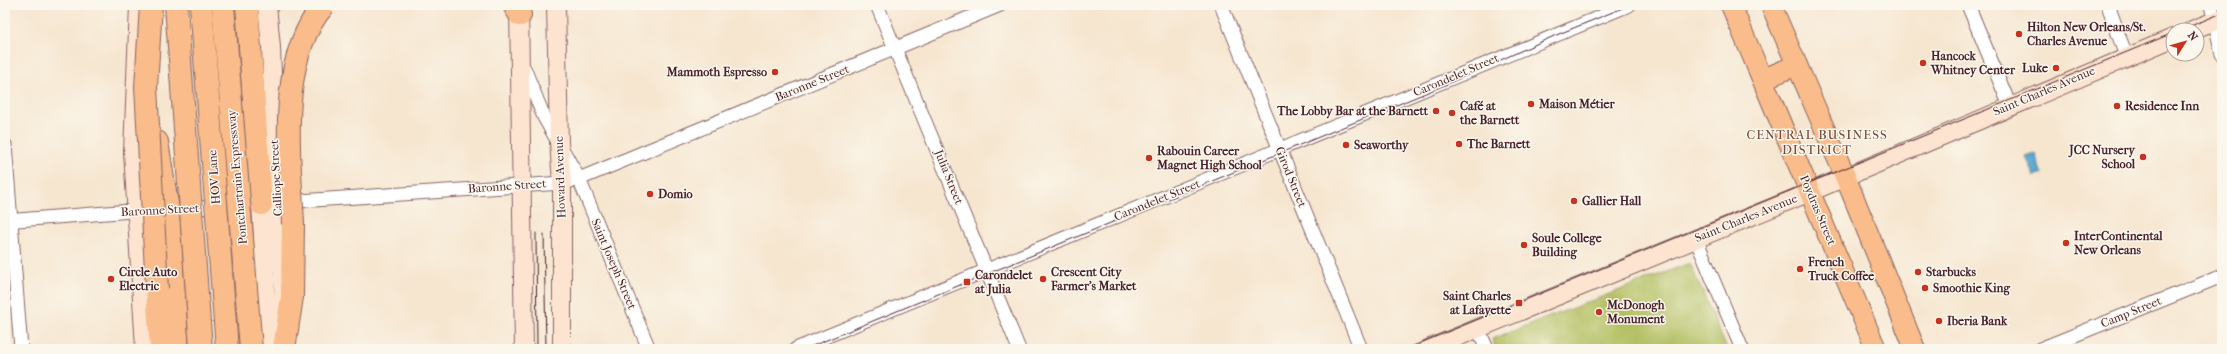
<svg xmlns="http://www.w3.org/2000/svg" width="2227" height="354" viewBox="0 0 2227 354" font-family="'IM FELL French Canon',serif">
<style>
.green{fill:#b2bf61;stroke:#7e6f46}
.water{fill:#57a8d2;stroke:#50647e}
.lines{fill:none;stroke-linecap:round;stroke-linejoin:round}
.street-casing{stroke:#866565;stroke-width:15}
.secondary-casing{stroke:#866565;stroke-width:20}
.primary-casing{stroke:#866565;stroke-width:22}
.highway-casing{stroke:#866565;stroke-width:24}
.street{stroke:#fff;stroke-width:13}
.secondary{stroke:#fde4d0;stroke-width:18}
.primary{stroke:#f9bc8a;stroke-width:20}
.highway{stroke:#f9bc8a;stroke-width:22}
.tram{stroke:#4a1f2b;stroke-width:1}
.highway-bridge-casing{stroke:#866565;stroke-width:24;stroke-linecap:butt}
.highway-bridge{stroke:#f9bc8a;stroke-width:22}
.poi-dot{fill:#c8321e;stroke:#fbf7ec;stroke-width:1.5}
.labels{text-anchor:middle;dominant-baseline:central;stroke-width:3;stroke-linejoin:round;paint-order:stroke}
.poi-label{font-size:12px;font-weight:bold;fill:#4a1f2b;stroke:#fbf7ec;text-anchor:start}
.street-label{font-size:12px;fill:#4a1f2b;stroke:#fbf7ec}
.neighbourhood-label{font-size:13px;letter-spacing:1px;fill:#7a4b3c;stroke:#fbf7ec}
</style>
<rect width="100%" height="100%" fill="#fbf7ec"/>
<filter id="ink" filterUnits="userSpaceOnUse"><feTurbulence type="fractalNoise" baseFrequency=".025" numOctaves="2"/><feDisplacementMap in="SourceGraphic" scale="8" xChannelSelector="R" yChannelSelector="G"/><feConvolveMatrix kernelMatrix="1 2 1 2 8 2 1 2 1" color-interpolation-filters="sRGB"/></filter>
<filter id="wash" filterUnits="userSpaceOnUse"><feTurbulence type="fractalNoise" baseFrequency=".012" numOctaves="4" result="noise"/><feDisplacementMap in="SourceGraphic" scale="16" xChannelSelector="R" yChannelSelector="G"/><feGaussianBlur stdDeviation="0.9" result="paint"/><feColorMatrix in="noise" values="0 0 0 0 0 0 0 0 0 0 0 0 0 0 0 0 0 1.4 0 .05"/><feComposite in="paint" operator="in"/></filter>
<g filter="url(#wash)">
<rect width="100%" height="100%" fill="#f6e6d0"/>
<path class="green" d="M1690 263 1727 349H1496L1492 339Z"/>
<path class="water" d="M2035 154 2043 174 2035 177 2026 157Z"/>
</g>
<g filter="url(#ink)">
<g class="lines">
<g class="street-casing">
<g id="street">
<path d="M877 5 1019 349"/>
<path d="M1221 5 1361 349"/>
<path d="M1968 5 2010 106"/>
<path d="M2108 5 2126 56"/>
<path d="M2211 5 2222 54"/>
<path d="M524 68 544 117 579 179 649 349"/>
<path d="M5 145 21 349"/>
<path d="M285 202 562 183 579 179 1000 5"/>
<path d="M184 209 246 205"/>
<path d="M5 221 144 210"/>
<path d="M1696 239 1742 349"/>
<path d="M1478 328 1487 349"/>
<path d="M796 349 1629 5"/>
<path d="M2040 349 2222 276"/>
</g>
</g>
<g class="secondary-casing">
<g id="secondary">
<path d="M139 5 133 152 145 349"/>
<path d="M267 5 271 47 277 203 284 294 271 349"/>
<path d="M519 5 524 349"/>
<path d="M556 5 559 142 562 183V349"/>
<path d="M2192 30 2222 18"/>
<path d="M261 204 266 296 265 340"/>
<path d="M1428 349 1810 192 2173 38"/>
</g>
</g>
<g class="primary-casing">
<g id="primary">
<path d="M1731 5 1876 349"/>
<path d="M1771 5 1845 176 1915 349"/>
<path d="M1763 79 1797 65"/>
</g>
</g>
<g class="highway-casing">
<g id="highway">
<path d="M247 5 261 204"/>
<path d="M514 5 520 15"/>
<path d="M157 142 168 209 178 349"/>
<path d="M157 289 161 349"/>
<path d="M284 349 292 297 293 224"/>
</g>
</g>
<use href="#street" class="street"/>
<use href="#secondary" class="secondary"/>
<use href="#primary" class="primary"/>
<use href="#highway" class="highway"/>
<g class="tram">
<path d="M2181 30 2222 13"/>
<path d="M536 233 537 349"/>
<path d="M544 234 546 349"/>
<path d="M805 349 1445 85 1554 36 1630 5"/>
<path d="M1406 349 2173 33"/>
</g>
<g class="highway-bridge-casing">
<g id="highway-bridge">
<path d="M151 5 146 87 157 289"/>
<path d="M176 5 201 349"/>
<path d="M201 5 227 349"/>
<path d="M223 5 251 349"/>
<path d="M293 224C290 157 276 60 324 5"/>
</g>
</g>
<use href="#highway-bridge" class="highway-bridge"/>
</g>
</g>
<g class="poi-dot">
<circle cx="2019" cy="34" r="4"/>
<circle cx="1923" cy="63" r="4"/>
<circle cx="2056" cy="68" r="4"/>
<circle cx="775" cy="72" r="4"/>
<circle cx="1531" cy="104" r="4"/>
<circle cx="2117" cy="106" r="4"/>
<circle cx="1436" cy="111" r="4"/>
<circle cx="1452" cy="113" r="4"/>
<circle cx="1459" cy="144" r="4"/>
<circle cx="1346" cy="145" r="4"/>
<circle cx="2143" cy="157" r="4"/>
<circle cx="1149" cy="158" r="4"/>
<circle cx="650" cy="194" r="4"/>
<circle cx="1574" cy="201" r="4"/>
<circle cx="2066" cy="243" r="4"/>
<circle cx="1524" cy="245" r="4"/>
<circle cx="1800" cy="269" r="4"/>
<circle cx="1918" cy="272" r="4"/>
<circle cx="111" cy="279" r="4"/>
<circle cx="1043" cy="279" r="4"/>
<rect x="963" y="278" width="8" height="8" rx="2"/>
<circle cx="1925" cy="288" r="4"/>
<rect x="1515" y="299" width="8" height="8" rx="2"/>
<circle cx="1599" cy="312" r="4"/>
<circle cx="1939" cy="321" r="4"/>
</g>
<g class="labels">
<g class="poi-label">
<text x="2027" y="27">Hilton New Orleans/St.<tspan x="2027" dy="14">Charles Avenue</tspan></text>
<text x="1931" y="56">Hancock<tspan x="1931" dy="14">Whitney Center</tspan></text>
<text x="2048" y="68" text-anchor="end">Luke</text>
<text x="767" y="72" text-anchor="end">Mammoth Espresso</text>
<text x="1539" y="104">Maison Métier</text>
<text x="1460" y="106">Café at<tspan x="1460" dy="14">the Barnett</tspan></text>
<text x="2125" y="106">Residence Inn</text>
<text x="1428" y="111" text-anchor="end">The Lobby Bar at the Barnett</text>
<text x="1467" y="144">The Barnett</text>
<text x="1354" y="145">Seaworthy</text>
<text x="2135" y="150" text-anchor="end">JCC Nursery<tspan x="2135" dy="14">School</tspan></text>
<text x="1157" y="151">Rabouin Career<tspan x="1157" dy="14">Magnet High School</tspan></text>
<text x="658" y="194">Domio</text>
<text x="1582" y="201">Gallier Hall</text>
<text x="2074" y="236">InterContinental<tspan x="2074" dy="14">New Orleans</tspan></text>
<text x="1532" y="238">Soule College<tspan x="1532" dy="14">Building</tspan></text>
<text x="1808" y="262">French<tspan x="1808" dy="14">Truck Coffee</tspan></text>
<text x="119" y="272">Circle Auto<tspan x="119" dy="14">Electric</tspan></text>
<text x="1051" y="272">Crescent City<tspan x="1051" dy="14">Farmer’s Market</tspan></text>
<text x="1926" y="272">Starbucks</text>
<text x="975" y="275">Carondelet<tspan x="975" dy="14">at Julia</tspan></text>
<text x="1933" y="288">Smoothie King</text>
<text x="1511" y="296" text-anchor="end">Saint Charles<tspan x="1511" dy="14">at Lafayette</tspan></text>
<text x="1607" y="305">McDonogh<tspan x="1607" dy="14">Monument</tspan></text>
<text x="1947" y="321">Iberia Bank</text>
</g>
<g class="street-label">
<text transform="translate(1456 75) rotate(-23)">Carondelet Street</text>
<text transform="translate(812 83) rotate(-22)">Baronne Street</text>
<text transform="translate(2044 91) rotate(-23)">Saint Charles Avenue</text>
<text transform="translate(214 177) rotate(-94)">HOV Lane</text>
<text transform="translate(237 177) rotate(-95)">Pontchartrain Expressway</text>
<text transform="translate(560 177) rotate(-92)">Howard Avenue</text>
<text transform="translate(949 177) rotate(68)">Julia Street</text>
<text transform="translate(1291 177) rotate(68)">Girod Street</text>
<text transform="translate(276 178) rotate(-93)">Calliope Street</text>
<text transform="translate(507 186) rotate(-4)">Baronne Street</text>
<text transform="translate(1157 200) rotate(-22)">Carondelet Street</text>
<text transform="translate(160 210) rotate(-3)">Baronne Street</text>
<text transform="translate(1818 210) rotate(67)">Poydras Street</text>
<text transform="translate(1746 218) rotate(-22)">Saint Charles Avenue</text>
<text transform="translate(614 264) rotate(67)">Saint Joseph Street</text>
<text transform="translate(2131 312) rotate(-22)">Camp Street</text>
</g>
<g class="neighbourhood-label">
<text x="1817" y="134">CENTRAL BUSINESS<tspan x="1817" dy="15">DISTRICT</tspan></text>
</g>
</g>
<rect width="2227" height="354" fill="none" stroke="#fbf7ec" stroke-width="20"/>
<g transform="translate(2185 42) rotate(53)"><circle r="19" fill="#fbf7ec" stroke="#b4a19f"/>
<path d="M0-3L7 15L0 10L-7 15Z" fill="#c8321e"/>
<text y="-6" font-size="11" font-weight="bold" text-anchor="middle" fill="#4a1f2b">N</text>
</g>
</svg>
